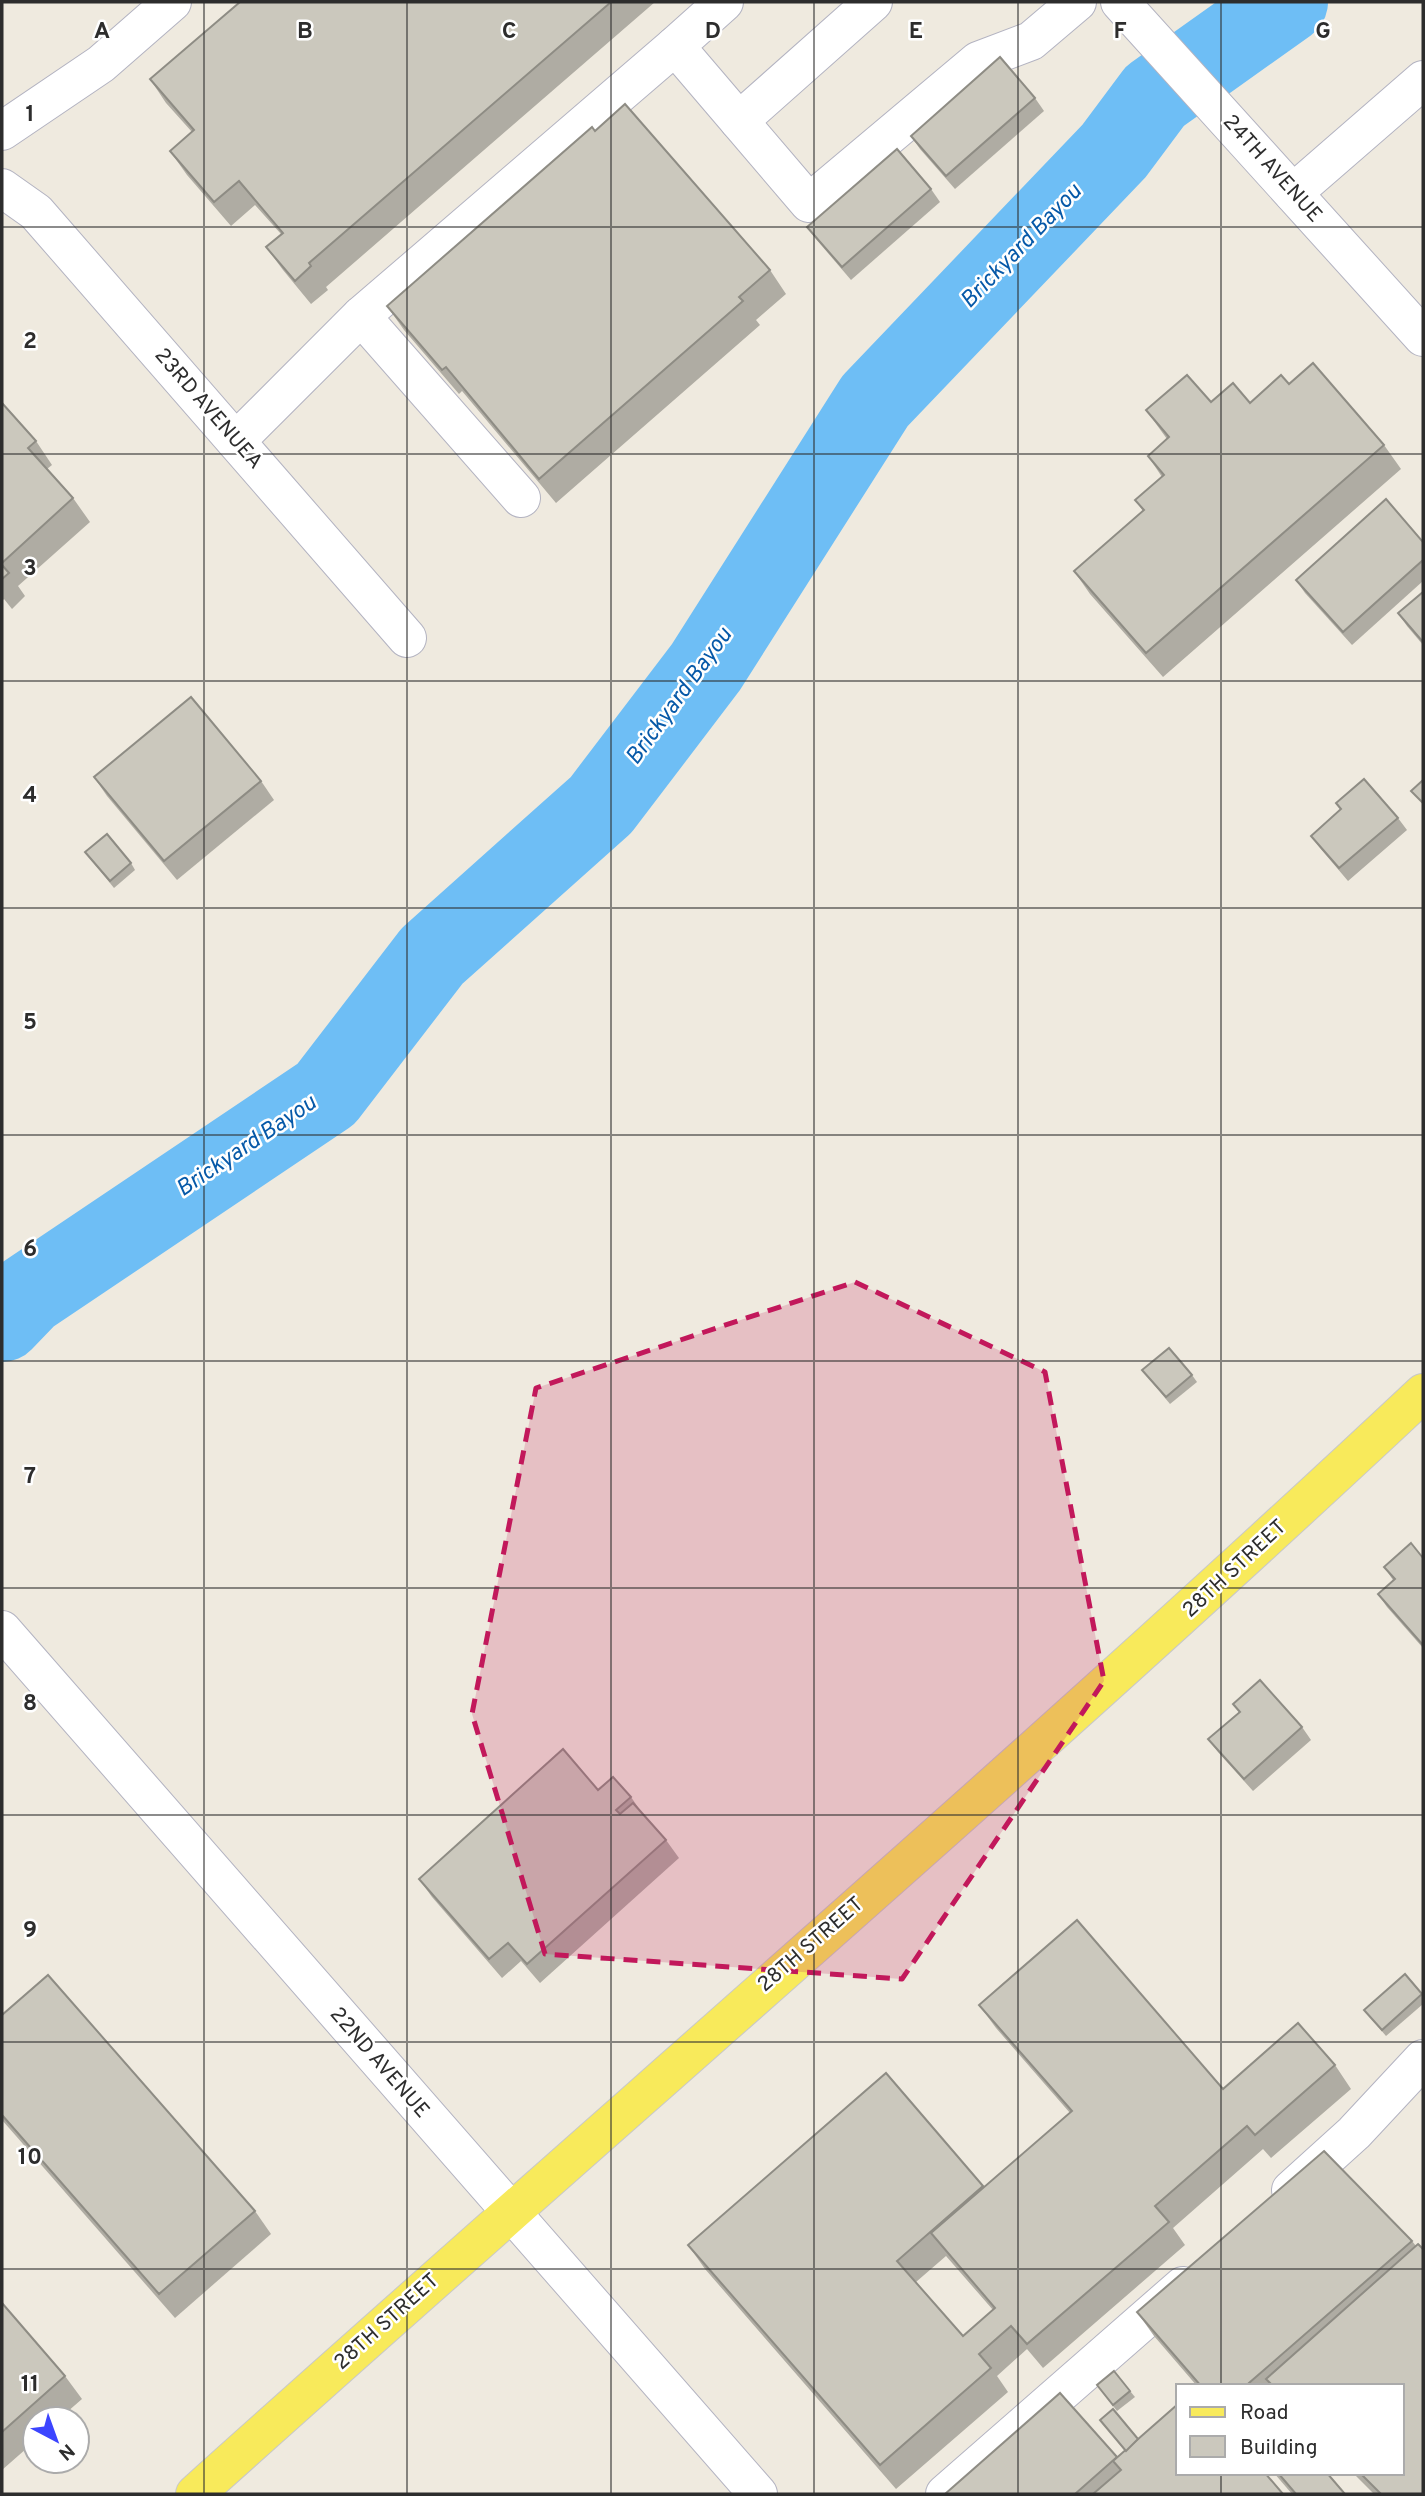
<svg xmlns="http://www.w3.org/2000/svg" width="1425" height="2496" viewBox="0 0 1425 2496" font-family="Overpass,sans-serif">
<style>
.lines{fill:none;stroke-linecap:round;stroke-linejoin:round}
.river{stroke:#6ebef5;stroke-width:82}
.minor-casing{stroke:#b3b3c1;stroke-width:40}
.major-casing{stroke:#c8c8c8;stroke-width:40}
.minor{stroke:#fff;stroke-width:38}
.major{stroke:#f8ea5b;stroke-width:38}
.wall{fill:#afaca3;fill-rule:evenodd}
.building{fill:#cbc8bd;stroke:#8e8c84;stroke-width:2}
.marked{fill:#c2185b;fill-opacity:0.2;stroke:#c2185b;stroke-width:5;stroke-dasharray:14 9;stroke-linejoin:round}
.grid{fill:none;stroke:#2d2d2d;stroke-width:2;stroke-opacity:0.55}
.labels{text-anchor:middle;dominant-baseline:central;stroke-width:5;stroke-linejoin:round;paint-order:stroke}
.street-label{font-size:21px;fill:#2d2d2d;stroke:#fff}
.water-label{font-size:23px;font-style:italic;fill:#0659a8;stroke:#fff}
.grid-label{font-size:23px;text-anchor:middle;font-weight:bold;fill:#2d2d2d;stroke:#fff;stroke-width:5;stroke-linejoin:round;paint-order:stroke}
</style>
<rect width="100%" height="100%" fill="#efeadf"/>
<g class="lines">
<path class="river" d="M2 1321 27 1295 326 1094 432 956 601 805 706 667 875 401 1114 151 1155 96 1287 2"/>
<g class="minor-casing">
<g id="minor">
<path d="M724 2 675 46 739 121 873 2"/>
<path d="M1120 2 1423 337"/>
<path d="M739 121 809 203 978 61 1031 41 1077 2"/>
<path d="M2 131 101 64 172 2"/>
<path d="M2 188 36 212 407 638"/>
<path d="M1293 193 1423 80"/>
<path d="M236 441 361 316"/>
<path d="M521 498 361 316 675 46"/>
<path d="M2 1630 758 2494"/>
<path d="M1291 2190 1354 2133 1423 2059"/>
<path d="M945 2494 1183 2286"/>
</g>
</g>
<g class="major-casing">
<path id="major" d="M195 2494C604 2126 1022 1769 1423 1393"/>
</g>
<use href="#minor" class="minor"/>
<use href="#major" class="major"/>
</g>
<g class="wall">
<path d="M240 2H655L326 287 328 290 311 304 283 270 266 247 281 234 255 205 231 226 187 175 170 151 192 132 166 103 150 79Z"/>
<path d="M1035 98 1044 111 955 189 920 149 911 136Z"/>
<path d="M595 131 770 270 786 294 756 320 760 325 556 503 462 391 459 394 404 330 387 306Z"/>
<path d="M931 189 940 202 851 280 816 239 807 227Z"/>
<path d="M1289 384 1384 445 1401 469 1163 677 1090 594 1074 571 1143 511 1135 500 1162 477 1148 456 1167 439 1146 410 1211 402 1250 403Z"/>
<path d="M2 403 36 441 52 465 47 469 73 498 90 522 18 586 25 596 12 609 4 599 2 601Z"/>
<path d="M1423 542V581L1352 645 1305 593 1296 580Z"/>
<path d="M1423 592V645L1407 626 1398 613Z"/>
<path d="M94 777 261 781 274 800 177 880 107 796Z"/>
<path d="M1336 803 1398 818 1407 830 1348 881 1320 848 1311 836 1341 810Z"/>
<path d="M85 852 131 863 135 870 114 888Z"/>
<path d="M1142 1370 1192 1375 1197 1382 1170 1404Z"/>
<path d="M1423 1558V1648L1387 1607 1378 1594 1393 1580 1384 1567Z"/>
<path d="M1233 1704 1302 1727 1311 1740 1253 1791 1218 1752 1208 1739 1239 1712Z"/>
<path d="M598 1790 631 1797 642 1813 666 1840 679 1858 540 1983 521 1961 502 1978 432 1897 419 1879Z"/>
<path d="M1405 1974 1423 1995V2004L1386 2036 1364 2010Z"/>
<path d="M979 2005 1223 2089 1335 2065 1351 2089 1271 2158 1263 2149 1173 2228 1185 2245 1043 2368 1027 2349 997 2376 1008 2392 896 2489 705 2269 688 2245 886 2073 984 2187 1070 2113 996 2028ZM946 2256 993 2310 963 2336 916 2282Z"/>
<path d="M2 2015 255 2211 271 2234 175 2318 2 2120Z"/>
<path d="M1412 2241 1416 2246 1423 2494H1374L1353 2473H1402V2386H1197L1154 2336 1137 2312Z"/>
<path d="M2 2303 65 2376 82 2399 59 2419H35V2441L2 2470Z"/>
<path d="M1097 2385 1130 2391 1135 2397 1117 2411Z"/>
<path d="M1100 2420 1138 2439 1283 2494H945L1118 2458 1125 2451Z"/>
<path d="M1274 2473H1327L1345 2494H1292Z"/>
</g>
<g class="building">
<path d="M240 2H611L309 263 311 266 295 281 266 247 283 233 239 181 214 202 170 151 194 130 150 79Z"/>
<path d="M1000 57 1035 98 946 176 911 136Z"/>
<path d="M625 104 770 270 739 297 743 301 539 479 446 367 442 370 387 306 592 127 595 131Z"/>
<path d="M897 149 931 189 842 267 807 227Z"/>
<path d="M1313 363 1384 445 1146 653 1074 571 1144 510 1135 500 1164 475 1148 456 1169 437 1146 410 1187 375 1211 402 1233 383 1250 403 1281 375 1289 384Z"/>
<path d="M2 403 36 441 28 448 73 498 2 563Z"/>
<path d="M1386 499 1423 542V560L1343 632 1296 580Z"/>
<path d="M2 565 9 573 2 579Z"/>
<path d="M1423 592V642L1398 613Z"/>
<path d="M191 697 261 781 164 861 94 777Z"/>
<path d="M1364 779 1398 818 1339 868 1311 836 1341 809 1336 803Z"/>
<path d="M1423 780V803L1411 791Z"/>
<path d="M107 834 131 863 110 881 85 852Z"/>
<path d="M1169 1348 1192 1375 1166 1397 1142 1370Z"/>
<path d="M1411 1543 1423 1558V1645L1378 1594 1395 1579 1384 1567Z"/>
<path d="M1260 1680 1302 1727 1244 1779 1208 1739 1240 1712 1233 1704Z"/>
<path d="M563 1749 598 1790 613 1777 631 1797 616 1810 620 1814 633 1803 666 1840 527 1964 508 1943 489 1959 419 1879Z"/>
<path d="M1077 1920 1223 2089 1298 2023 1335 2065 1255 2135 1247 2126 1155 2206 1169 2222 1027 2344 1011 2326 979 2354 991 2368 880 2465 688 2245 886 2073 983 2186 897 2261 963 2336 995 2308 931 2233 1072 2111 979 2005Z"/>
<path d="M1405 1974 1422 1994 1382 2030 1364 2010Z"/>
<path d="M48 1975 255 2211 159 2294 2 2115V2015Z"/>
<path d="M1324 2151 1412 2241 1249 2383 1251 2386H1201L1137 2312Z"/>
<path d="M1418 2244 1423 2249V2494H1381L1360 2473H1402V2386H1273L1266 2379Z"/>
<path d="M2 2303 65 2376 2 2432Z"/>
<path d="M1114 2371 1130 2391 1113 2405 1097 2385Z"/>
<path d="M1060 2393 1117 2457 1075 2494H945Z"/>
<path d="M1178 2404V2473H1265L1283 2494H1093L1121 2470 1113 2461Z"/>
<path d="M1113 2409 1138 2439 1126 2451 1100 2420Z"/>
<path d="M1278 2473H1327L1345 2494H1296Z"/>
</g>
<path class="marked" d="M855 1282 1045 1372 1104 1681 902 1979 545 1954 472 1714 536 1388Z"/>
<path class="grid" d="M204 2V2494M407 2V2494M611 2V2494M814 2V2494M1018 2V2494M1221 2V2386M2 227H1423M2 454H1423M2 681H1423M2 908H1423M2 1135H1423M2 1361H1423M2 1588H1423M2 1815H1423M2 2042H1423M2 2269H1423M1221 2473V2494"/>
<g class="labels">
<g class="street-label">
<text transform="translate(1272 169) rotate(48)">24TH AVENUE</text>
<text transform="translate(208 409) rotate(49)">23RD AVENUEA</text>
<text transform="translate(1235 1569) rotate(-43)">28TH STREET</text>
<text transform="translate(811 1945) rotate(-41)">28TH STREET</text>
<text transform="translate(379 2063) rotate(49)">22ND AVENUE</text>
<text transform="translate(387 2322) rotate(-42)">28TH STREET</text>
</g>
<g class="water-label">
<text transform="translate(1022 247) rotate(-46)">Brickyard Bayou</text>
<text transform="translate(680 697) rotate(-54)">Brickyard Bayou</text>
<text transform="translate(247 1147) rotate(-34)">Brickyard Bayou</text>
</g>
</g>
<g class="grid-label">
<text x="102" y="38">A</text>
<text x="305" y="38">B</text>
<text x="509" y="38">C</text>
<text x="713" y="38">D</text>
<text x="916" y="38">E</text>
<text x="1120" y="38">F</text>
<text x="1323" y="38">G</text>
<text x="30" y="121">1</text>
<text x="30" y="348">2</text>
<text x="30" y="575">3</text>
<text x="30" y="802">4</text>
<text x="30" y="1029">5</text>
<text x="30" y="1256">6</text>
<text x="30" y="1483">7</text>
<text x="30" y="1710">8</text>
<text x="30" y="1937">9</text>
<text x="30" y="2164">10</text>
<text x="30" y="2391">11</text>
</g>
<rect width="1425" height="2496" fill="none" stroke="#2d2d2d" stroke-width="7"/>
<rect x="1176" y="2384" width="228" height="91" fill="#ffffff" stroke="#ababab" stroke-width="2"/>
<rect x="1190" y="2407" width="35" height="10" fill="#f8ea5b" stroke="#ababab" stroke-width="2"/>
<text x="1240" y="2419" font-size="21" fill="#2d2d2d">Road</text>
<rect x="1190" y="2436" width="35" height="21" fill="#cbc8bd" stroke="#ababab" stroke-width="2"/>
<text x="1240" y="2454" font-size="21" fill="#2d2d2d">Building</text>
<g transform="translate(56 2440) rotate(139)"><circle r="33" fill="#ffffff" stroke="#ababab" stroke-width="2"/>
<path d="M0-5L12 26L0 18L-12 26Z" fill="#3c45ff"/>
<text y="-10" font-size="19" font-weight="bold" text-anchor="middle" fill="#2d2d2d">N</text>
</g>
</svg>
